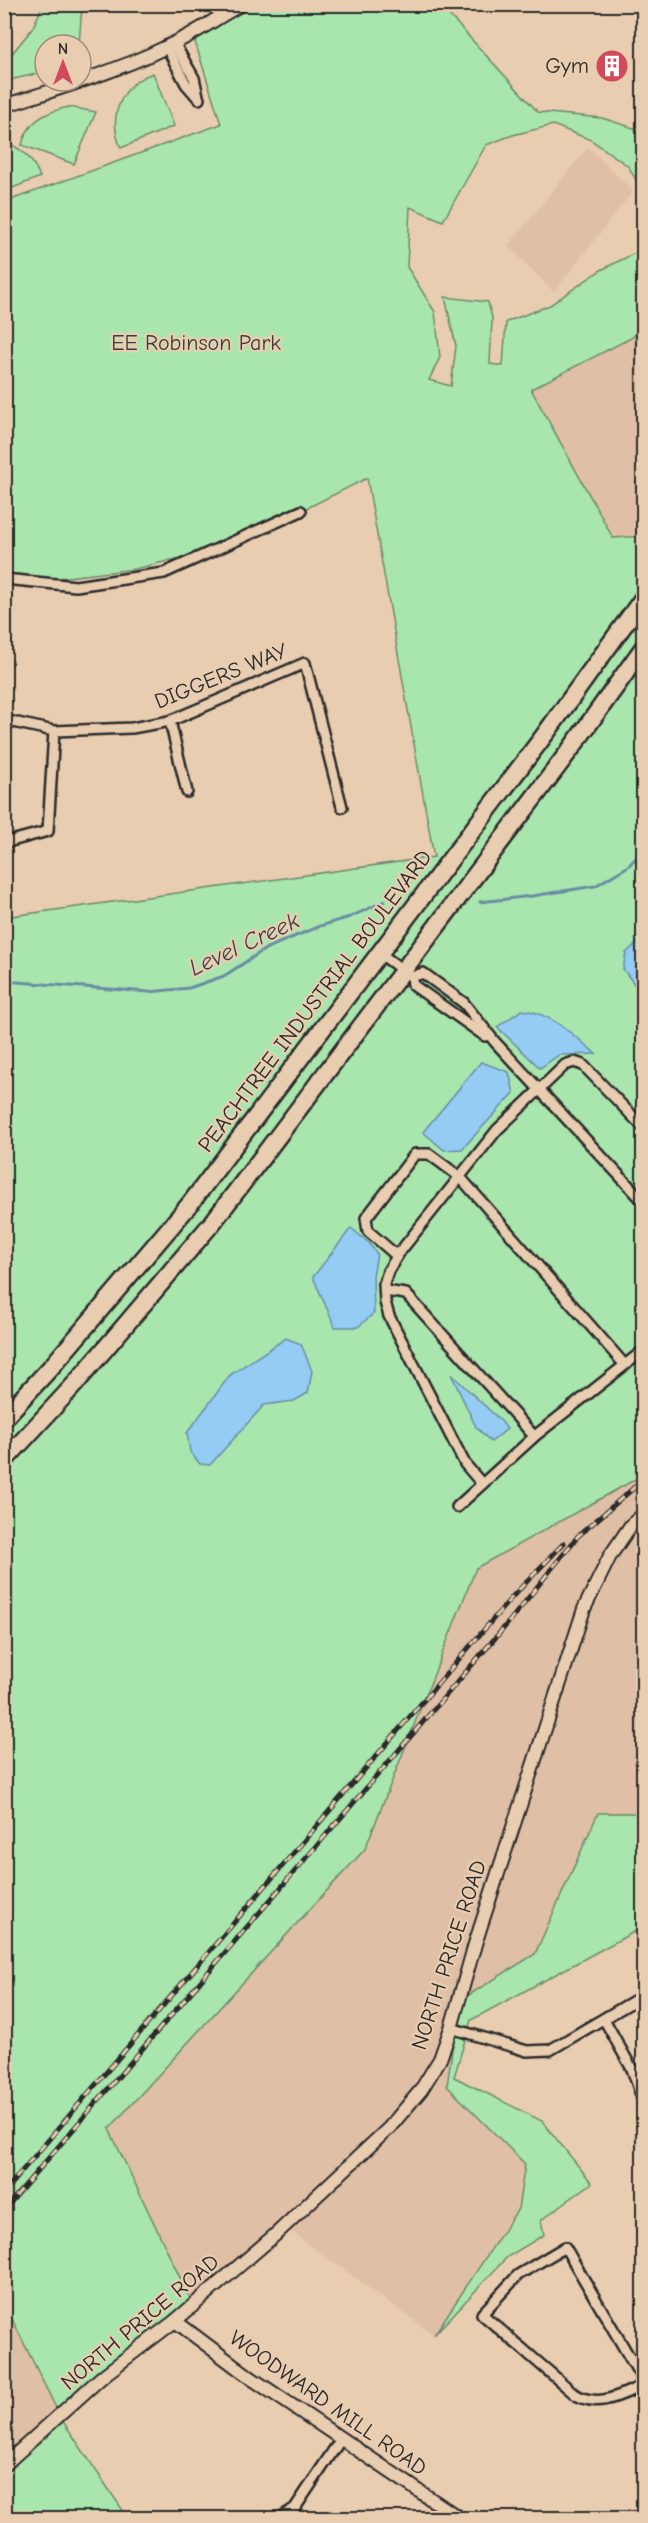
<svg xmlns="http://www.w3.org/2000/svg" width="648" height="2523" viewBox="0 0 648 2523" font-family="'Comic Neue',sans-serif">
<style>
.built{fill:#dfbfa5}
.green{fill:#a8e6ad;stroke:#6a886c;stroke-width:1.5}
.water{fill:#94ccf3;stroke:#6a8ca3;stroke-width:1.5}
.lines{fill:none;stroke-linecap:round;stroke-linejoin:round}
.stream{stroke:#6a8ca3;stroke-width:3}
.street-casing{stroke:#2b2b2b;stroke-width:14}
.secondary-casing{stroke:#2b2b2b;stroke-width:16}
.highway-casing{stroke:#2b2b2b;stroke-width:21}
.street{stroke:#e9cdb0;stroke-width:9}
.secondary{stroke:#e9cdb0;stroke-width:12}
.highway{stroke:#e9cdb0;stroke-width:16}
.rail-casing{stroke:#2b2b2b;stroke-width:5}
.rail{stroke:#e9cdb0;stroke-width:3;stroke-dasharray:9;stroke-linecap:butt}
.labels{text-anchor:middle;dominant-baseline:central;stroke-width:4.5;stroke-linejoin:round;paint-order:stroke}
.poi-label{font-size:22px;fill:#2b2b2b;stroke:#e9cdb0;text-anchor:end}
.park-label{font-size:22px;fill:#383e38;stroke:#e9cdb0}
.street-label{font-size:22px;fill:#2b2b2b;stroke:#e9cdb0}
.water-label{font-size:24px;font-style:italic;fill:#3b4349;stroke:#e9cdb0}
</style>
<rect width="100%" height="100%" fill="#e9cdb0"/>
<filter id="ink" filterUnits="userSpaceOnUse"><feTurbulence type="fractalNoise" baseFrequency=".0167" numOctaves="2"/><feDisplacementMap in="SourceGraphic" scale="12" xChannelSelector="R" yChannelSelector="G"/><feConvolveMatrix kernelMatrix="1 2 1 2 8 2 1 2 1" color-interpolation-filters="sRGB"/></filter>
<g filter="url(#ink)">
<g class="built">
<path d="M588 147 633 191 554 292 508 246Z"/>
<path d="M643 325V536L613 538 530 389 633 337Z"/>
<path d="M643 1475V1813H598L535 1954 459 2001 447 2086 525 2164 518 2209 434 2335 286 2228 194 2307 109 2130 365 1849 476 1568Z"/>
<path d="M4 2305 60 2417 5 2454H4Z"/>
</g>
<g class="green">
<path d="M43 5H82L79 45H45V72L5 81V62L32 29Z"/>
<path d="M237 5H440L538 112 602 118 643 131V192L628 166 591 140 553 125 513 135 486 145 443 221 410 207 407 267 435 312 440 357 429 380 451 386 456 346 445 297 488 302 492 318 490 364 503 366 506 322 550 305 601 270 643 249V325L633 337 531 389 613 538 643 536V1475L476 1568 365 1849 109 2129 194 2307 60 2417 128 2518H5V2454L60 2416 5 2305V917L434 857 367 478 233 545 135 569 25 582 5 574V202L221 124 190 26Z"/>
<path d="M153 73 174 126 121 148C107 117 121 84 153 73Z"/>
<path d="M69 107 96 112 74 164 22 145C27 122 47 111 69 107Z"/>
<path d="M5 142C23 149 33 159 40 177L5 191Z"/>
<path d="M598 1813H643V1927L471 2020 454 2077 542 2121 592 2183 541 2220 544 2235 507 2257 434 2335 518 2209 525 2164 447 2086 459 2001 535 1954Z"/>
</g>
<g class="water">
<path d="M643 938V996L623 969 626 953Z"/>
<path d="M522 1010C550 1012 575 1036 596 1054L559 1055 540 1068 497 1027Z"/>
<path d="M481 1062 509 1072 514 1093 462 1149 444 1150 423 1132Z"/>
<path d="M351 1228 369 1243 377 1254 373 1276 374 1313 358 1327H335L313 1277Z"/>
<path d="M286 1338 301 1344 312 1371 308 1393 294 1401 264 1405 210 1465 200 1464 190 1452 187 1433 230 1375Z"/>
<path d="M451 1374 501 1421 507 1429 491 1442 476 1427Z"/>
</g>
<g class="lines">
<g class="stream">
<path d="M480 902 532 896 595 886 627 867 644 850"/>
<path d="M4 981 149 992 189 988 224 976 267 948 320 926 350 917 385 901"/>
</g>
<g class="street-casing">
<g id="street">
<path d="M213 4 220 16"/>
<path d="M174 43 194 78 198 96"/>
<path d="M166 46 186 84 199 99"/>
<path d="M4 579 76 586 164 573 301 511"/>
<path d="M4 720 54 731 132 728 170 721 305 663 342 807"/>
<path d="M170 721 187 792"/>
<path d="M4 843 48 831 54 731"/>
<path d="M378 952 412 977 413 985 485 1036"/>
<path d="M412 977 423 973 464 1003 495 1042 644 1202"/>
<path d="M397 1256 368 1231 366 1218 415 1154H429L460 1177 624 1364"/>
<path d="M385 1291 406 1294 534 1436"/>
<path d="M482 1484 465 1464 389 1316 385 1302 384 1284 388 1271 399 1253 497 1130 565 1065 574 1062 583 1065 644 1128"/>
<path d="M457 1507 536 1435 644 1350"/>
<path d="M604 2019 632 2069 644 2104"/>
<path d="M451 2028 527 2051 550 2050 644 1995"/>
<path d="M644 2382 565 2247 518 2275 482 2314 576 2395C600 2408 620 2395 644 2385"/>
<path d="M280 2518 295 2508 341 2439"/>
<path d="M637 2518 644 2508"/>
</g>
</g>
<g class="secondary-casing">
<g id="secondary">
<path d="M4 106C66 86 129 68 186 37 205 27 223 14 242 4"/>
<path d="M175 2321 251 2378 459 2518"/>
<path d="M4 2465 104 2375 175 2321 275 2235 389 2128 421 2090 440 2059 451 2028 475 1944 584 1609 610 1556 631 1525 644 1514"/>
</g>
</g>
<g class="highway-casing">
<g id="highway">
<path d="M4 1418 53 1365 190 1204 546 733 644 597"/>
<path d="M4 1461 75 1384 213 1222 570 750 644 647"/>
</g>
</g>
<use href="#street" class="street"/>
<use href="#secondary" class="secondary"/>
<use href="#highway" class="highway"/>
<g class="rail-casing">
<g id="rail">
<path d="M4 2192 512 1597 564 1543"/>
<path d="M4 2210 508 1623 578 1536 644 1479"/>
</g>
</g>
<use href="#rail" class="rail"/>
</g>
</g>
<defs>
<g id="building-disc" transform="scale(1.725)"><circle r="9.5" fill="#d1495b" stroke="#e9cdb0"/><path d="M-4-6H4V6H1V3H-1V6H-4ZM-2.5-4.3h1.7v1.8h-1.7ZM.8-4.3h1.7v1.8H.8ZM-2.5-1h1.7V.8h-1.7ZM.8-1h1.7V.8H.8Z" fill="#fff"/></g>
</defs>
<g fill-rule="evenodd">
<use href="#building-disc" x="612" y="66"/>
</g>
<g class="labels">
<g class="poi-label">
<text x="589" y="66">Gym</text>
</g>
<g class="park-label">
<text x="196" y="343">EE Robinson Park</text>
</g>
<g class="street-label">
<text transform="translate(221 676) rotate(-22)">DIGGERS WAY</text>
<text transform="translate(315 1001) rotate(-53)">PEACHTREE INDUSTRIAL BOULEVARD</text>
<text transform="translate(449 1955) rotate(-72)">NORTH PRICE ROAD</text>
<text transform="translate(140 2322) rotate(-40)">NORTH PRICE ROAD</text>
<text transform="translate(328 2403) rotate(35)">WOODWARD MILL ROAD</text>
</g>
<g class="water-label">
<text transform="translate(244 944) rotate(-25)">Level Creek</text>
</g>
</g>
<rect width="648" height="2523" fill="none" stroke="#e9cdb0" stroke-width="24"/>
<rect x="12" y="12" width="624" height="2499" fill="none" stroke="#2b2b2b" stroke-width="2" filter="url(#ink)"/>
<g transform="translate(63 63)"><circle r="28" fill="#e9cdb0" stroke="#9d8c7b" stroke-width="1.5"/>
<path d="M0-4.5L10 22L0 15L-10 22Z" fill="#d1495b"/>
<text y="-9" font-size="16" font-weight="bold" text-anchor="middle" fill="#2b2b2b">N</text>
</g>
</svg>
